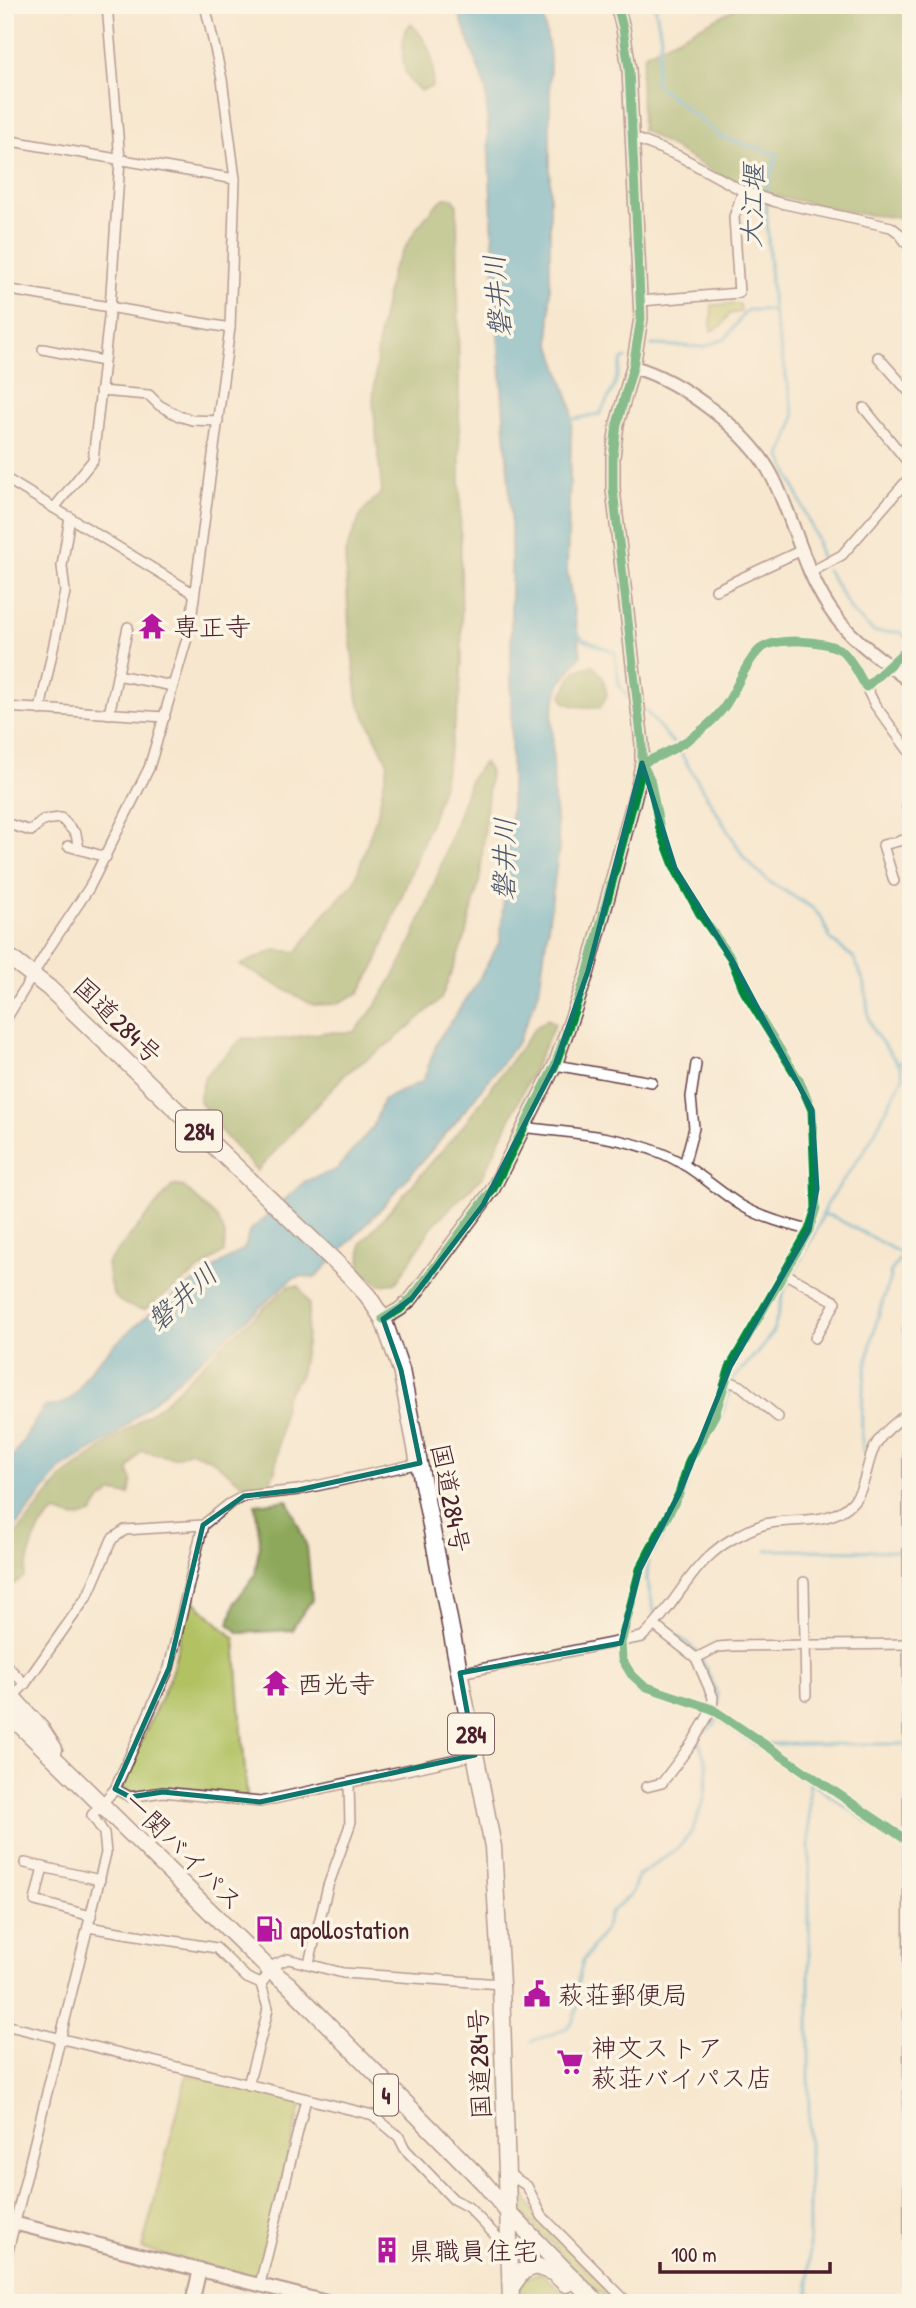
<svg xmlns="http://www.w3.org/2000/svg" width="916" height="2308" viewBox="0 0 916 2308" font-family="'Patrick Hand','Klee One',sans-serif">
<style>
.green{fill:#b2c264;stroke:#7e7048;stroke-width:2}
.forest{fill:#8da85a;stroke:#6c6442;stroke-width:2}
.water{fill:#47a6c6;stroke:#486278;stroke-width:2}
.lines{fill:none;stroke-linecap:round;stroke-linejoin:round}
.stream{stroke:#47a6c6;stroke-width:3.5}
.street-casing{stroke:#643d44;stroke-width:12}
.secondary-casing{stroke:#643d44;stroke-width:16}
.highway-casing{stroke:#643d44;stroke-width:19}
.street{stroke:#fff;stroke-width:9}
.secondary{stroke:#fff;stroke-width:12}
.highway{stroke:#fff;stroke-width:16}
.cycleway-casing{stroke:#fcf5e5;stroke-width:13}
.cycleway{stroke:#00873e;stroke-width:9}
.marked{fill:none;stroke:#0f766e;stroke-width:5;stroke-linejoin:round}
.labels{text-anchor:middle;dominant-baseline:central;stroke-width:7;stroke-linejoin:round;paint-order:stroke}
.shield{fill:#fcf5e5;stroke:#7f5f63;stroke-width:2}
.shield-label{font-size:24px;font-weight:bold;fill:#4a1f2b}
.poi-label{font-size:26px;fill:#4a1f2b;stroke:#fcf5e5;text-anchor:start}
.street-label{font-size:26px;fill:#4a1f2b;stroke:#fcf5e5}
.water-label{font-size:28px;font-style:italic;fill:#495569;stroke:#fcf5e5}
</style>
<rect width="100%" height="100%" fill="#fcf5e5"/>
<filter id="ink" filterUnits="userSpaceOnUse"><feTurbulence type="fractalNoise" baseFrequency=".0143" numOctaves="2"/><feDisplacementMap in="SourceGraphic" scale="14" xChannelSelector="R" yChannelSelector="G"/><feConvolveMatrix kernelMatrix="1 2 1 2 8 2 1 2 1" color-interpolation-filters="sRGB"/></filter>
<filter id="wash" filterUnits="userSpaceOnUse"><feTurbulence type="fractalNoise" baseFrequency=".00686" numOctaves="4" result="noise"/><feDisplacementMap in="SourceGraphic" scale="28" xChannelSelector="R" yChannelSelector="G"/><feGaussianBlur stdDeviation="1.57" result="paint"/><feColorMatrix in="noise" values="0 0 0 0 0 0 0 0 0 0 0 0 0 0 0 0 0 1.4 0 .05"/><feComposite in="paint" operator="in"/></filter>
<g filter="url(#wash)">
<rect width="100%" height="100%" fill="#f7e7cf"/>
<g class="green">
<path d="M740 304 741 312 729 314 722 326 711 331 712 305Z"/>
<path d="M190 1597 235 1639 247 1798 183 1788 132 1793 121 1787 171 1675Z"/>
<path d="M187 2074 302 2102 257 2278 142 2249Z"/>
<path d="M519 2189 523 2190 536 2217 620 2303H610L527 2219 518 2202 516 2193Z"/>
<path d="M539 2273 544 2275 574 2303H520V2285L522 2279Z"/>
</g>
<g class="forest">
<path d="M733 5H911V222L904 218 860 214 743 189 642 130 641 75 645 54 733 10Z"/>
<path d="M411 24C429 41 436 63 432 87L420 91C400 77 401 52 405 30Z"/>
<path d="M444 198H453L457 206 462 661 459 701 443 784 434 813 375 966 359 993 336 1004 313 1005 240 965 275 950 297 952 326 912 354 883 378 812 388 763 358 701 349 627 345 553 362 512 382 492 373 401 379 336 392 269 417 228 434 207Z"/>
<path d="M593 665 603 678 607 695 600 708 575 706 564 702 562 695 575 671Z"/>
<path d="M484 762 490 772 480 878 466 935 441 999 394 1040 344 1075 257 1171 216 1126 199 1100 205 1076 243 1038 284 1039 327 1032H354C413 970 442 858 471 778Z"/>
<path d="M548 1019 555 1024 483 1176 433 1225 396 1283 380 1285 360 1269 361 1244 463 1126 535 1028Z"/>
<path d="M173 1185 184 1187 218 1219 225 1235 224 1252 144 1310C111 1304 111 1293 107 1263Z"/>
<path d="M289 1286H299L309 1304 306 1344 300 1376 285 1397 275 1472 267 1487 242 1484 211 1459 190 1451 174 1458 141 1451 128 1470 132 1482 129 1495 113 1492 101 1500 92 1514 75 1518 55 1512C33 1530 31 1551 24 1577L5 1590V1548L63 1476 163 1404 227 1341Z"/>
<path d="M288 1500 307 1547 312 1600 295 1624 293 1630 239 1633 229 1624 235 1602 255 1575 260 1540 255 1504Z"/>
</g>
<path class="water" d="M456 5H541L550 54V342L572 409 567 570 581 655 560 684 552 714 554 799 559 848 539 992 518 1042 455 1123 378 1212 315 1278 304 1276 292 1279 113 1437 61 1469 5 1540V1462L11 1460 44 1407C84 1404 74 1385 97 1362 140 1317 192 1281 245 1248L249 1232 305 1181 336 1170 373 1127 383 1100 423 1081 438 1040 474 988 500 941 511 816V514L496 306 486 90Z"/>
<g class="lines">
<g class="stream">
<path d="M655 5 661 37 655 80 656 84 721 137 777 154 767 187 766 210 773 310 794 416 792 427 781 456 817 540 821 559"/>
<path d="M652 345 704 347 726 338 747 310H773"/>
<path d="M568 420 600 414 614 387 622 360 626 358"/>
<path d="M827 570 853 613 874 632H900L907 638"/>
<path d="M577 632 582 639 615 652 619 684 628 697"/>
<path d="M645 710 673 743"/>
<path d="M680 752 745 859 768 881 811 907 821 917 831 940 854 958 865 985 869 1020 874 1032 901 1067 903 1077 868 1145 826 1205 820 1222 784 1291 774 1329 765 1344 734 1378 721 1418 703 1445"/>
<path d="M897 1063 911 1059"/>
<path d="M823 1214 834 1217 911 1259"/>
<path d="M911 1320 903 1329 905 1334 911 1336"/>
<path d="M863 1452C857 1394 871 1331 891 1277L890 1273 902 1255"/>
<path d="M767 1550 909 1551"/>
<path d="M653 1552 674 1518 687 1484"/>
<path d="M648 1562 647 1580 655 1615"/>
<path d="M663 1624 698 1652"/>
<path d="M702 1660 718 1695V1707"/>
<path d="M702 1733 715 1724 717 1718 903 1846"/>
<path d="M769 1744H904"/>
<path d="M809 1780V2303"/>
<path d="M532 2041 566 2029 572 2023 578 2005V1981L583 1961 605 1929 611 1912 631 1895 638 1876 679 1847 691 1833 704 1800 707 1778V1765L698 1739"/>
</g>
</g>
</g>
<g filter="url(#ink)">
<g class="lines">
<g class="street-casing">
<g id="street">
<path d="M632 137 679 156 743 191 776 202 891 227 899 233 911 249"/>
<path d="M5 140 235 179"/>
<path d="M5 289 230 328"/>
<path d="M641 301 739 293 734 217 743 191"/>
<path d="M43 349 103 361"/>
<path d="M878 357 911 394"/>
<path d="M100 391 149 395 159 405 179 416 192 420 218 421"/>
<path d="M864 408 911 466"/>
<path d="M5 478 193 593"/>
<path d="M54 508 93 460 110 308 120 160 107 5"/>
<path d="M811 572 842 555 911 476"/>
<path d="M716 590 802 550"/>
<path d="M911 645 866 687C859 676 852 659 842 651 826 640 775 636 759 650 742 667 737 691 722 710 704 733 670 753 642 763L650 779 660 829 675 868 700 914 731 958 745 993 799 1080 812 1110 816 1208 809 1230 730 1367 715 1415 689 1461 679 1494 640 1569 621 1643 622 1659 631 1674 644 1686 712 1709 911 1843"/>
<path d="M117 675 173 686"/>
<path d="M866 687 875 705 911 754"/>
<path d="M5 707 165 717"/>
<path d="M40 710 65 592 62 566 70 517"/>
<path d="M109 714 128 627"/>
<path d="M911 806 907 807 911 821"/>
<path d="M5 823 31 831 43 820 61 818 76 834 79 849"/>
<path d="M68 846 106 857"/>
<path d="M894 881 883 845 911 838"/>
<path d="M5 1021 49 948 89 888 149 768 190 628 230 328 235 179 222 79 205 5"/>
<path d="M555 1065 652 1082"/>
<path d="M522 1127C569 1133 617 1135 661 1153 691 1165 715 1189 742 1206 763 1218 786 1224 809 1230"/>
<path d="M684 1165 694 1128 691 1097 696 1064"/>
<path d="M784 1273 836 1302 815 1338"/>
<path d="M726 1380 741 1386 778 1417"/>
<path d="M908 1413 909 2303"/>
<path d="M804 1582 806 1695"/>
<path d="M696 1658 718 1647 731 1646 911 1644"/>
<path d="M5 1664 25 1684"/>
<path d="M460 1673 642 1637C679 1604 692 1557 740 1535 749 1530 760 1525 770 1523 793 1519 823 1523 843 1510 871 1493 862 1460 881 1437 888 1428 900 1419 909 1412"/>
<path d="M10 1700 25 1684 88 1595 112 1539 125 1530 203 1525 229 1504 244 1496 298 1490 420 1463"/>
<path d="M646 1787 662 1783 692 1743 712 1709 713 1697 696 1658 655 1626"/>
<path d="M115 1789 130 1797 163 1792 260 1802 475 1755"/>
<path d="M25 1863 100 1880"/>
<path d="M43 1867 35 1901 91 1916"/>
<path d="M88 1927 216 1948 247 1978 261 1984"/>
<path d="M309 1963 328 1886 350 1825 349 1784"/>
<path d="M5 2025 373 2115 399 2137 405 2149 453 2199 468 2207 498 2238 509 2239"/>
<path d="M248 2085 266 2018 268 2008 261 1984 276 1964 288 1959 343 1973 501 1984"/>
<path d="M507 2173 527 2186 542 2216 628 2303"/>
<path d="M5 2263 106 1853 104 1833 92 1815 115 1789 169 1668 203 1525"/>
<path d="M260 2284 306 2099"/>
</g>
</g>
<g class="secondary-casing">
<g id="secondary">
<path d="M633 367C681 380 751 433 773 478 794 520 803 567 828 606 848 638 882 660 911 682"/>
<path d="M383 1319 400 1309 412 1298 493 1189 555 1065 588 971 639 781 642 763V744L613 489V457L617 424 633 367 641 318 629 69 623 28 617 5"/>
<path d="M5 2221 331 2303"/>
<path d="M192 2303 200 2269"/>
</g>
</g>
<g class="highway-casing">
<g id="highway">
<path d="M5 954 49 988 349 1275 368 1296 383 1319 401 1370 493 1847 501 1984 511 2303"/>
<path d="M5 1689 41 1729 54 1749"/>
<path d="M5 1710 271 1971 288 1984 484 2183 508 2212 597 2303"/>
<path d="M511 2287 523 2271 536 2266 554 2273 566 2284"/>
</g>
</g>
<use href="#street" class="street"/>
<use href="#secondary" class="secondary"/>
<use href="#highway" class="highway"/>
<g class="cycleway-casing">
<g id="cycleway">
<path d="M911 645 866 687C859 676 852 659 842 651 826 640 775 636 759 650 742 667 737 691 722 710 704 733 670 753 642 763L650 779 660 829 675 868 700 914 731 958 745 993 799 1080 812 1110 816 1208 809 1230 730 1367 715 1415 689 1461 679 1494 640 1569 621 1643 622 1659 631 1674 644 1686 712 1709 911 1843"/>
<path d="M383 1319 400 1309 412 1298 493 1189 555 1065 588 971 639 781 642 763V744L613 489V457L617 424 633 367 641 318 629 69 623 28 617 5"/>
</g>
</g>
<use href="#cycleway" class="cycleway"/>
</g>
</g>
<path d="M0 0H916V2308H0ZM642 763 675 868 731 958 812 1110 817 1189 809 1230 730 1367 679 1494 640 1569 621 1643 460 1673 475 1755 260 1802 163 1792 130 1797 115 1789 169 1668 203 1525 244 1496 298 1490 420 1463 401 1370 383 1319 412 1298 483 1205 555 1065 588 971Z" fill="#f7e7cf" fill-opacity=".55" fill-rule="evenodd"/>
<path class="marked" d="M642 763 675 868 731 958 812 1110 817 1189 809 1230 730 1367 679 1494 640 1569 621 1643 460 1673 475 1755 260 1802 163 1792 130 1797 115 1789 169 1668 203 1525 244 1496 298 1490 420 1463 401 1370 383 1319 412 1298 483 1205 555 1065 588 971Z"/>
<defs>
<g id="temple-bare" transform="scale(2.1)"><path d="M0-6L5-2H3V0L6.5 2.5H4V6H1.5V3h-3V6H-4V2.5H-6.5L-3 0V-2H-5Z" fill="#b5179e" stroke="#fcf5e5" stroke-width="2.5" paint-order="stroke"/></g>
<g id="fuel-bare" transform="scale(2.1)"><path d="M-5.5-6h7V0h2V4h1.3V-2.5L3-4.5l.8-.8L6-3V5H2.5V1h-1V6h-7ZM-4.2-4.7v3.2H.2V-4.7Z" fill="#b5179e" stroke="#fcf5e5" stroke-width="2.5" paint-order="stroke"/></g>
<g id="civic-bare" transform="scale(2.1)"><path d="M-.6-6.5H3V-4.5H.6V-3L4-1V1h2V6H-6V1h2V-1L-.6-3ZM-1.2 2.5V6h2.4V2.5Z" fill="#b5179e" stroke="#fcf5e5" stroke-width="2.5" paint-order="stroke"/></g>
<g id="supermarket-bare" transform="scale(2.1)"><path d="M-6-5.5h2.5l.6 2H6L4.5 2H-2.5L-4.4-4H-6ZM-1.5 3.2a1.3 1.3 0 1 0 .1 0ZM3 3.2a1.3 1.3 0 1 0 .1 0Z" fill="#b5179e" stroke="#fcf5e5" stroke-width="2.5" paint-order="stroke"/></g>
<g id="building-bare" transform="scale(2.1)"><path d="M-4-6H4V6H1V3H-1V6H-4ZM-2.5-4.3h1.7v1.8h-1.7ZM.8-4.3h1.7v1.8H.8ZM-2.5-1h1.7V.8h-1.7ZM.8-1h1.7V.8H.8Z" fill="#b5179e" stroke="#fcf5e5" stroke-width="2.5" paint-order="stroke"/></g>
</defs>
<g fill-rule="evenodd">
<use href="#temple-bare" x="152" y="626"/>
<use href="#temple-bare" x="276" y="1683"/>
<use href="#fuel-bare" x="269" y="1929"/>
<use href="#civic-bare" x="537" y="1994"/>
<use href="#supermarket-bare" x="570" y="2062"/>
<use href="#building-bare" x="387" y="2250"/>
</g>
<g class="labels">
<g class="shield">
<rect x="176" y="1110.5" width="46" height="41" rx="5"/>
<rect x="448" y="1713.5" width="46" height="41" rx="5"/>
<rect x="374" y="2074.5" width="24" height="41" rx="5"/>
</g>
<g class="shield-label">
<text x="199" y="1131">284</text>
<text x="471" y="1734">284</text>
<text x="386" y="2095">4</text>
</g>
<g class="poi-label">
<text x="173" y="626">専正寺</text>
<text x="297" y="1683">西光寺</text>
<text x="290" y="1929">apollostation</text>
<text x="558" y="1994">萩荘郵便局</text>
<text x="591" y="2047">神文ストア<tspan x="591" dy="30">萩荘バイパス店</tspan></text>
<text x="408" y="2250">県職員住宅</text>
</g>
<g class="street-label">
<text transform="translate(118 1020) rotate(44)">国道284号</text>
<text transform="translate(451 1498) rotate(79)">国道284号</text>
<text transform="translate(184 1851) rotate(45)">一関バイパス</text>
<text transform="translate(479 2064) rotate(-92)">国道284号</text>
</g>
<g class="water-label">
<text transform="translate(752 206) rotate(-88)">大江堰</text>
<text transform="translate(497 296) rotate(-95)">磐井川</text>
<text transform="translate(504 859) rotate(-89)">磐井川</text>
<text transform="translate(182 1297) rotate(-42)">磐井川</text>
</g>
</g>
<rect width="916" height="2308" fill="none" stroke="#fcf5e5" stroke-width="28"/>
<path d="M660 2262v10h170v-10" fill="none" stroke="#4a1f2b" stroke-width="3.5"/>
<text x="671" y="2262" font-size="21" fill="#4a1f2b" stroke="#fcf5e5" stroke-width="5" paint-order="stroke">100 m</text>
</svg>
